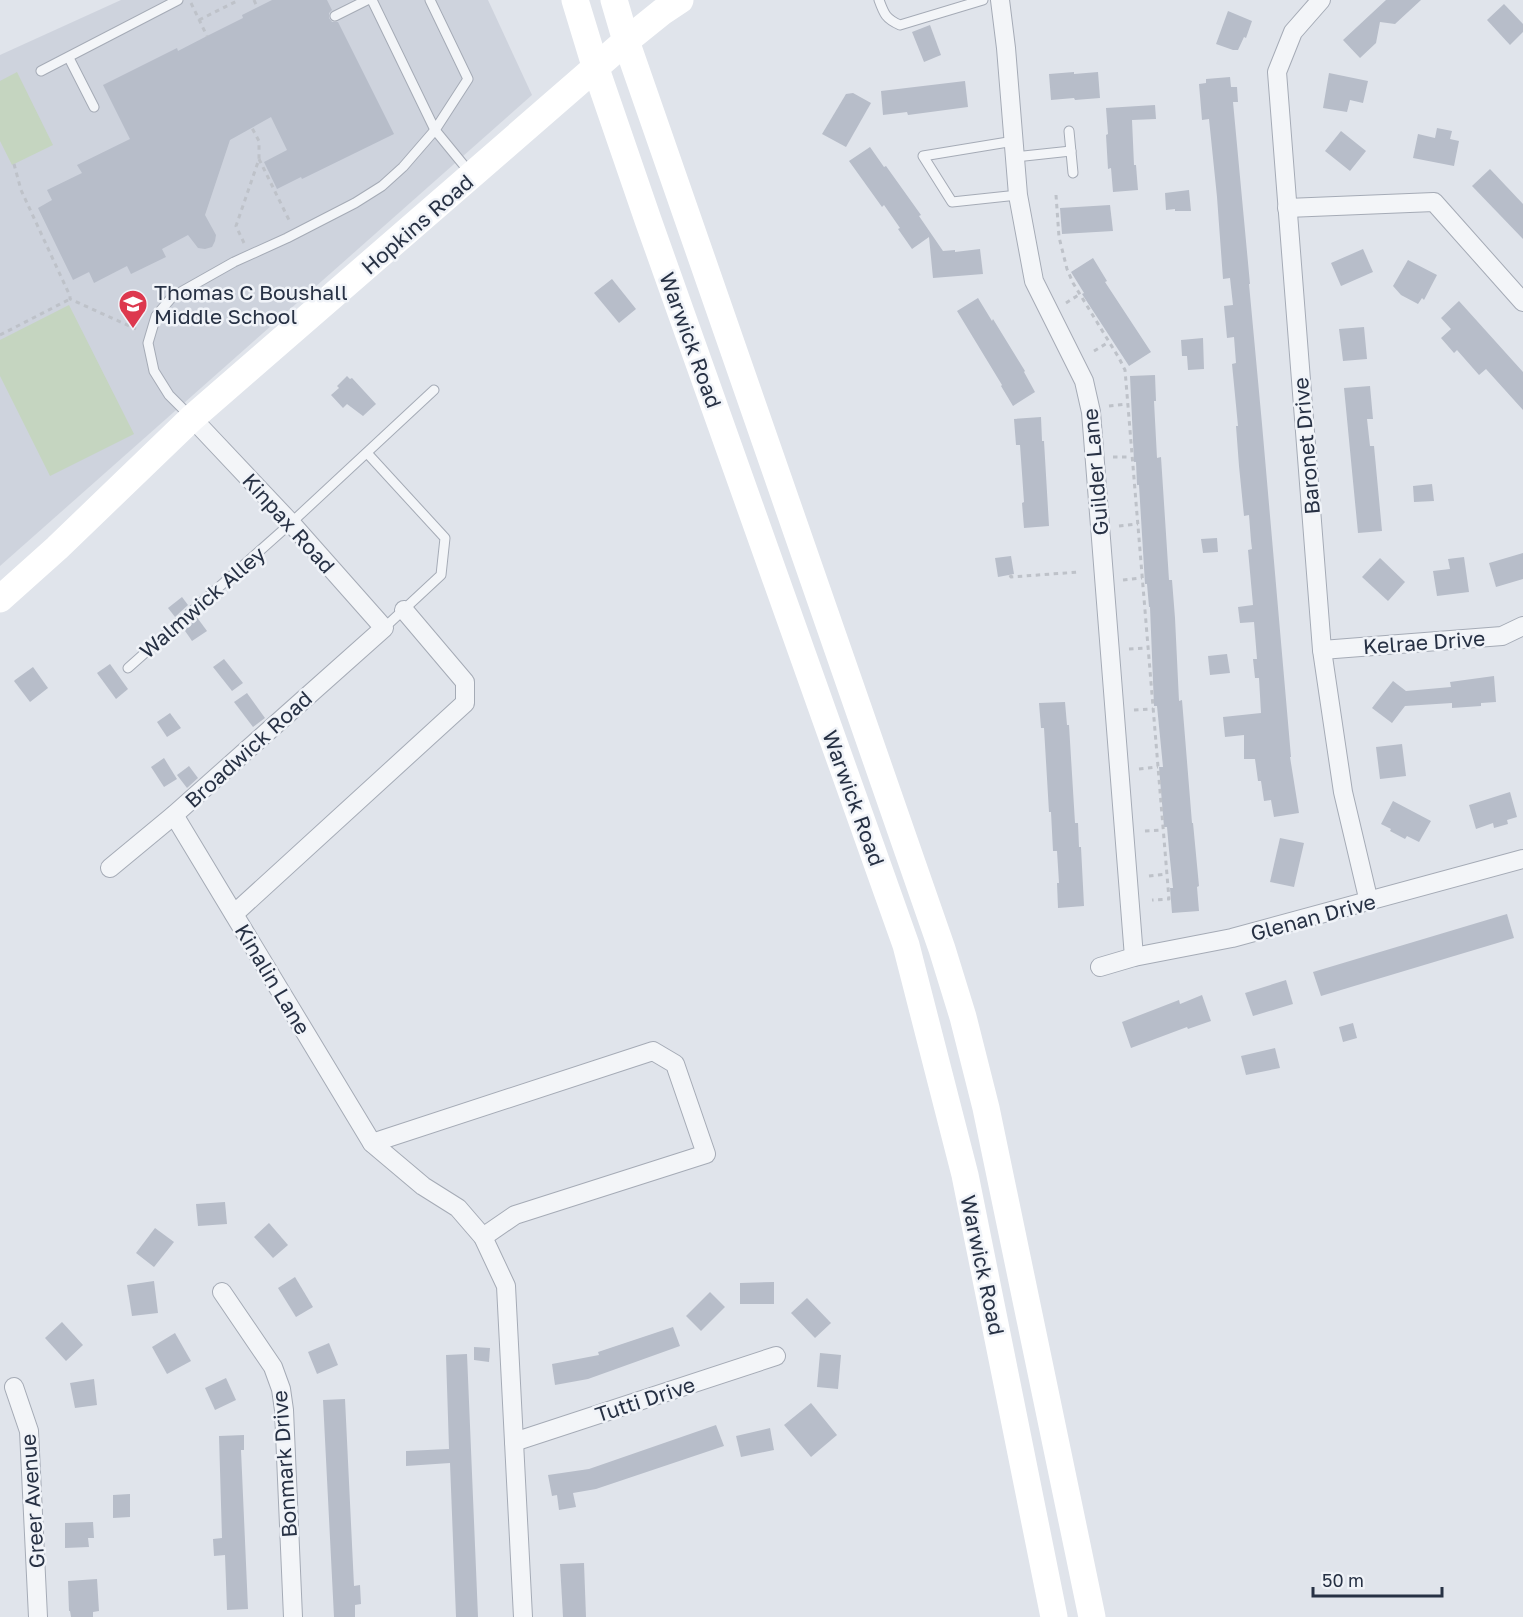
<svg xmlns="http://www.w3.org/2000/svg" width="1523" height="1617" viewBox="0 0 1523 1617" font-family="'Golos Text',sans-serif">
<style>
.built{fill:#ced3dd}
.green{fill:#c5d5c0}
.building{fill:#b7bdc9}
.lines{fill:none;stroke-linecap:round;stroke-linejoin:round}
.lane-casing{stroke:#a5abb6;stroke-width:11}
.street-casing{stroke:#a5abb6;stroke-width:20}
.path{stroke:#bec2c9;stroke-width:3;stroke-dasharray:4.5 4.5;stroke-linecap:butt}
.lane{stroke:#f3f5f8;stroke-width:9}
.street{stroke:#f3f5f8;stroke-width:18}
.secondary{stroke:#fff;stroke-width:27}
.labels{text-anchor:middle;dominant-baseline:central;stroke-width:5;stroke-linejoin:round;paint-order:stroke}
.street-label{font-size:21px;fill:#273144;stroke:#f0f3f8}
.poi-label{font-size:21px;fill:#273144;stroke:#f0f3f8;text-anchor:start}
</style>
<rect width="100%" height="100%" fill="#e0e4eb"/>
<path class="built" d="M121 0H488L532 95 0 566V55Z"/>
<g class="green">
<path d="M17 72 53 145 12 165 0 141V81Z"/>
<path d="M69 305 134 434 50 476 0 376V340Z"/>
</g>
<g class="building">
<path d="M272 0H327L332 10 329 13V18L332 22H338L394 134 302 179 301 177 277 189 264 162 287 150 271 117 230 140 205 215 216 235 215 241 212 247 205 249 198 248 188 235 162 249 166 257 131 274 127 266 94 283 89 272 73 280 38 208 52 200 47 190 82 173 77 165 130 139 103 85 177 48 178 51 207 36 243 18 242 15Z"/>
<path d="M1386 0H1421L1395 24 1380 22 1376 43 1360 58 1343 40Z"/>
<path d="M1504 4 1523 24V32L1510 45 1487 20Z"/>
<path d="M1228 11 1252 21 1246 38 1244 37 1238 50H1233L1216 44Z"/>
<path d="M930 25 941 55 924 62 912 32Z"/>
<path d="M1074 72V74L1098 72 1100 98 1075 100 1074 98 1051 100 1049 74Z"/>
<path d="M1329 73 1368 81 1363 103 1350 100 1347 112 1323 108Z"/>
<path d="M1230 77 1231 87H1237L1238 102H1233L1250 284H1249L1262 424 1291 757H1290L1299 813 1274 817 1271 800 1264 801 1261 781H1258L1255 759H1244V735L1225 737 1223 717 1261 713 1259 678H1255L1253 659H1257L1254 622 1240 623 1238 607 1253 605 1248 550 1252 549 1251 541 1249 515 1244 516 1239 466 1236 426H1238L1232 364 1236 363 1234 337 1227 338 1224 306 1233 305 1230 278 1223 279 1217 197 1209 119 1202 120 1199 84 1206 83V79Z"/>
<path d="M965 81 968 107 908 115 907 112 883 115 881 91Z"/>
<path d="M853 93 871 103 846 147 822 134 846 94Z"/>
<path d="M1155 105 1156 119 1132 120 1134 165H1136L1138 190 1113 192 1111 168 1108 169 1106 135 1108 134 1106 108Z"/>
<path d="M1437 128 1452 131 1450 139 1459 141 1454 166 1413 158 1418 134 1435 138Z"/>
<path d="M1341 131 1366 151 1350 171 1325 151Z"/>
<path d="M870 147 884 167 886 166 921 215 919 216 943 251 955 250V252L980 249 983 274 933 278 929 237 912 249 898 229 900 228 884 205 882 207 849 161Z"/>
<path d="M1490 169 1523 204V239L1472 186Z"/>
<path d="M1189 190 1191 211H1175V209L1166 210 1165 193Z"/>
<path d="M1110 205 1113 231 1062 234 1060 208Z"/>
<path d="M1363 249 1373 272 1341 286 1331 263Z"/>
<path d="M1093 258 1107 281 1105 282 1151 352 1129 366 1082 294 1084 293 1071 272Z"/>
<path d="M1408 260 1437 275 1424 300 1422 298 1418 304 1401 295 1393 286Z"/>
<path d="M612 279 636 309 619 323 594 293Z"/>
<path d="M978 298 992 321 993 319 1025 371 1024 372 1035 392 1013 406 1001 386 1002 385 957 311Z"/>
<path d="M1459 301 1523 372V410L1486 369 1479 375 1457 350 1454 353 1441 338 1451 329 1441 318Z"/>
<path d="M1364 327 1367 359 1343 361 1339 329Z"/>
<path d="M1203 338 1204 369 1188 370 1187 356H1182L1181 340Z"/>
<path d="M1155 375 1156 401H1154L1157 458 1161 457 1169 580H1172L1175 618 1179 701 1182 700 1192 823H1193L1199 886 1197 887 1199 911 1172 913 1170 888H1173L1169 850 1167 827H1164L1159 767H1163L1157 706H1154L1150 607H1149L1147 584H1145L1139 485H1137L1136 462H1134L1130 376Z"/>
<path d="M347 376 350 379 352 378 376 404 363 416 347 404 343 408 331 395 339 388 337 386Z"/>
<path d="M1370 386 1373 419H1367L1370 446H1374L1382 531 1358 533 1344 388Z"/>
<path d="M1041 417 1042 441H1044L1049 526 1024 528 1022 503 1024 502 1020 445H1016L1014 419Z"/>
<path d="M1432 484 1434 501 1414 502 1413 486Z"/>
<path d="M1217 538 1218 552 1203 553 1201 539Z"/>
<path d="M1523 553V579L1496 587 1489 563Z"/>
<path d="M1011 556 1014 574 998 577 995 558Z"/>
<path d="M1464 557 1469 592 1437 596 1433 571 1450 569 1448 559Z"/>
<path d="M1380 558 1405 582 1388 601 1362 577Z"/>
<path d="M182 597 188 605 175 617 168 608Z"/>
<path d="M196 616 207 631 192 641 183 628Z"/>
<path d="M1227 654 1230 673 1210 675 1208 656Z"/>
<path d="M224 659 243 683 232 691 213 667Z"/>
<path d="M110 664 128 689 116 699 97 673Z"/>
<path d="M33 667 48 688 30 702 14 681 15 680Z"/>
<path d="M1494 676 1496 702 1481 703V706L1452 708V703L1405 706 1392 723 1372 708 1393 681 1406 691 1451 687 1450 682Z"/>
<path d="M247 693 265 718 253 727 234 702Z"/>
<path d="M1065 702 1067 725H1069L1075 823H1078L1079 847H1081L1084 906 1058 908 1057 883H1059L1057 851H1053L1051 812H1049L1044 728H1041L1039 703Z"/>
<path d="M170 713 181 728 167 737 157 722Z"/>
<path d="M1402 744 1406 776 1380 779 1376 747Z"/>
<path d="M164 758 177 779 164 787 151 767Z"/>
<path d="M189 766 198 778 187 788 177 775Z"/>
<path d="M1510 792 1517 817 1507 820 1508 824 1494 828 1493 823 1476 829 1469 805Z"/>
<path d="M1393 801 1431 821 1419 842 1407 836 1405 839 1390 831 1391 829 1381 824Z"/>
<path d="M1280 838 1304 843 1294 887 1270 882Z"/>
<path d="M1507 914 1514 938 1321 996 1313 972Z"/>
<path d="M1286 980 1293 1004 1253 1016 1245 993Z"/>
<path d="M1202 995 1211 1021 1188 1029 1187 1027 1131 1048 1122 1022 1179 1000 1180 1004Z"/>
<path d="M1353 1023 1357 1038 1343 1042 1339 1027Z"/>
<path d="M1275 1048 1280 1068 1246 1075 1241 1056Z"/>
<path d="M225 1202 227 1224 198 1226 196 1204Z"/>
<path d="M269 1223 288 1245 273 1258 254 1237Z"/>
<path d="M155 1228 174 1242 154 1267 136 1253Z"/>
<path d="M295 1277 313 1307 296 1317 278 1288Z"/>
<path d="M154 1281 158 1313 132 1316 127 1285Z"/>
<path d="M774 1282V1304H740V1283Z"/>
<path d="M710 1292 725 1307 701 1331 686 1316Z"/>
<path d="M807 1298 831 1323 815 1338 791 1313Z"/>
<path d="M62 1322 83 1345 66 1361 45 1338Z"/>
<path d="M673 1327 680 1346 588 1379 555 1385 552 1364 599 1355 598 1352Z"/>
<path d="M175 1333 191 1361 167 1374 152 1347Z"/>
<path d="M329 1343 338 1365 317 1374 308 1352Z"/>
<path d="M474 1347 490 1348 489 1362 474 1360Z"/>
<path d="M820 1353 841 1355 838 1389 817 1387Z"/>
<path d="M467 1354 478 1617H456L450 1463 406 1466V1451L449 1449 446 1355Z"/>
<path d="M226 1378 236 1400 215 1410 205 1388Z"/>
<path d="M94 1379 97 1405 75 1408 70 1383Z"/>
<path d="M345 1399 354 1586 360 1585 361 1604 355 1605V1617H334L323 1400Z"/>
<path d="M811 1403 837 1435 811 1457 784 1425Z"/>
<path d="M716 1425 724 1446 596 1489 573 1493 576 1507 559 1510 557 1495 552 1496 548 1475 589 1469Z"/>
<path d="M770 1428 774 1450 741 1457 736 1436Z"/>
<path d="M244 1435V1450H241L248 1609 227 1610 225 1555 214 1556 213 1539 222 1538 219 1436Z"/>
<path d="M130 1494V1517L113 1518V1495Z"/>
<path d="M93 1522 94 1538H88L89 1547 65 1548V1523Z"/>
<path d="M584 1563 586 1617H563L560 1564Z"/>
<path d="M97 1579 99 1611 93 1612V1617H71L70 1611H69L68 1581Z"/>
</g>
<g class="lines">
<g class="lane-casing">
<g id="lane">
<path d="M372 0 435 130 468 79 430 0"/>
<path d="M879 0C884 14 886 19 900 25L983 0"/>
<path d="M335 16 367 0"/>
<path d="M69 58 94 107"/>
<path d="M41 71 178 0"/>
<path d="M1069 131 1073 173"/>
<path d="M1014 141 923 156 952 202 1018 195"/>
<path d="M1015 157 1071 151"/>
<path d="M190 416 169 395 154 371 148 343 156 316 172 297 234 262 287 238 355 203 382 186 403 167 435 130 471 174"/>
<path d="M367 453 445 538 441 575 384 628"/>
<path d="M128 668 291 523 434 390"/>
</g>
</g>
<g class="street-casing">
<g id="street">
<path d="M1000 0 1006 48 1018 195 1034 281 1084 381 1091 412 1134 957"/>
<path d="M1321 0 1293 32 1277 72 1322 650 1343 792 1369 902"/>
<path d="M1287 208 1434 202 1523 302"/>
<path d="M1322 650 1502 636 1523 626"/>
<path d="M174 815 372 1143 423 1186 458 1208 483 1237 506 1286 523 1617"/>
<path d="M110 868 174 815 384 628 291 523 192 418"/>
<path d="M234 914 465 703V682L404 610"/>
<path d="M1100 967 1134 957 1232 938 1523 859"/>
<path d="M372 1143 653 1051 675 1064 706 1154 515 1215 483 1237"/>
<path d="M222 1292 273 1367 281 1389 284 1410 293 1617"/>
<path d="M14 1387 29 1431 38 1617"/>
<path d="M514 1442 776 1356"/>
</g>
</g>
<g class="path">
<path d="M254 0 257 7"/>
<path d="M191 3 207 36"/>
<path d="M199 20 239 0"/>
<path d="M259 159 290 222"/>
<path d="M14 164 21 190 70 296V299L136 329"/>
<path d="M1056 195 1059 237 1067 269 1073 283 1119 358 1125 370 1169 899 1152 900"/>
<path d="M244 243 236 226 259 159V141L252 128"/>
<path d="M1066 303 1080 294"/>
<path d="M0 335 70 299"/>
<path d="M1094 351 1109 342"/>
<path d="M1109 406 1127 404"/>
<path d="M1113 457H1131"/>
<path d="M1119 526 1138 524"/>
<path d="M1010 575 1011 577 1079 572"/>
<path d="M1123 580 1142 578"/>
<path d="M1129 649 1148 648"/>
<path d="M1134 710 1153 709"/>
<path d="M1139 769 1158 767"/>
<path d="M1145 831 1163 830"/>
<path d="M1149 876 1166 874"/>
</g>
<use href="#lane" class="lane"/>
<use href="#street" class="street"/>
<g class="secondary">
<path d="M575 0 596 69 648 220 906 945 965 1175 1054 1617"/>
<path d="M614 0 626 41 942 949 963 1017 986 1108 1092 1617"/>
<path d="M0 599 57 548 192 418 626 41 662 12 680 0"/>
</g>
</g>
<defs>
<g id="school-pin" transform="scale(1.5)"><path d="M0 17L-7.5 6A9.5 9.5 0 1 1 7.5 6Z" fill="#dd384e" stroke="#f0f3f8"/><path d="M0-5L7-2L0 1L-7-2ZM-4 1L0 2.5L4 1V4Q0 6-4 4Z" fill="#fff"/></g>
</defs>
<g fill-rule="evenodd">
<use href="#school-pin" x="133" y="304"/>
</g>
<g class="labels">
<g class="street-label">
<text transform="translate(417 224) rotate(-41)">Hopkins Road</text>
<text transform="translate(691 340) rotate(70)">Warwick Road</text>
<text transform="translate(1306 446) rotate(-95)">Baronet Drive</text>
<text transform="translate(1095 472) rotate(-95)">Guilder Lane</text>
<text transform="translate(289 523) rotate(48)">Kinpax Road</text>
<text transform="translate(202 602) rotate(-41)">Walmwick Alley</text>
<text transform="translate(1424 642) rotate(-4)">Kelrae Drive</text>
<text transform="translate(248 749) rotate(-42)">Broadwick Road</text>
<text transform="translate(854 798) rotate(70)">Warwick Road</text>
<text transform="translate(1313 917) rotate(-15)">Glenan Drive</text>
<text transform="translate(273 979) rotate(59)">Kinalin Lane</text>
<text transform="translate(983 1265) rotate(78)">Warwick Road</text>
<text transform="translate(645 1399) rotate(-18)">Tutti Drive</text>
<text transform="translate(284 1464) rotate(-94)">Bonmark Drive</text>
<text transform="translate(32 1501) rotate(-94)">Greer Avenue</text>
</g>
<g class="poi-label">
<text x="154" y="292">Thomas C Boushall<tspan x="154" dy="24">Middle School</tspan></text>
</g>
</g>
<path d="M1313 1587v9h129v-9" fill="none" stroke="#273144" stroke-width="3"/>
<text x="1322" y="1587" font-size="18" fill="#273144" stroke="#f0f3f8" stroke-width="4.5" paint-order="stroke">50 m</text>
</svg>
